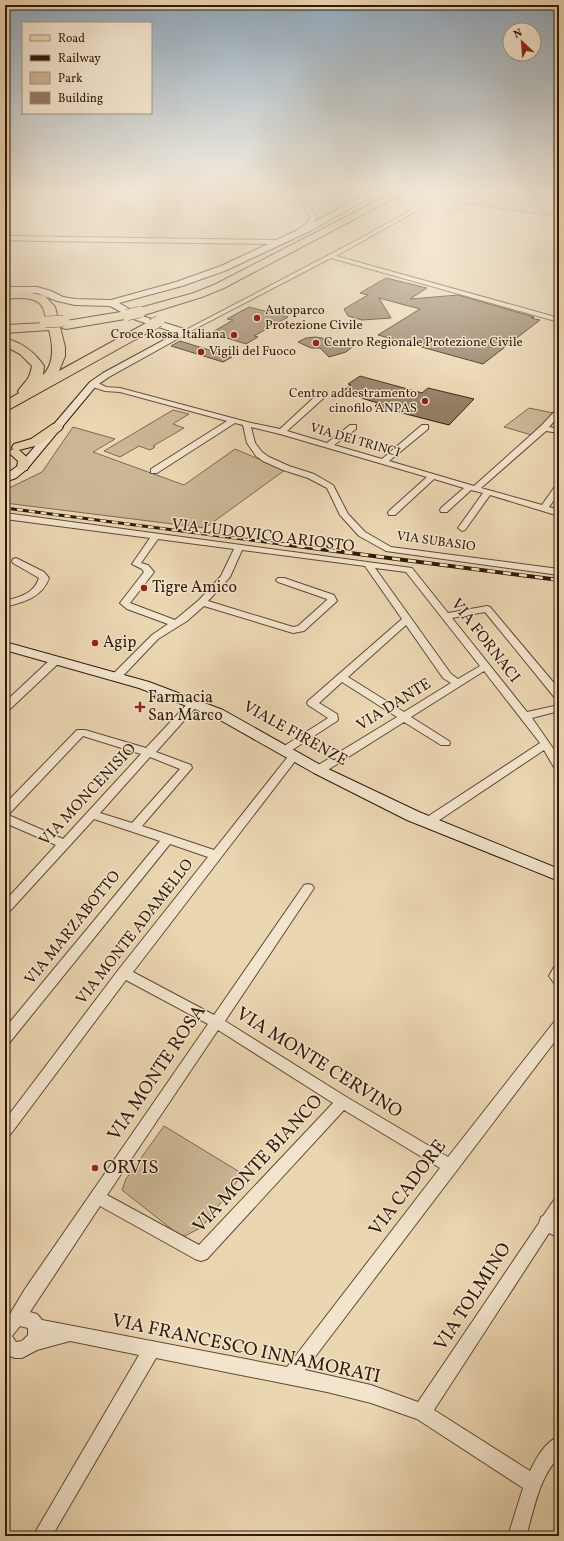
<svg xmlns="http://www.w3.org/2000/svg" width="564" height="1541" viewBox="0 0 564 1541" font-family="Vollkorn,serif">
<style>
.green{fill:#cbb695;stroke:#7e684f}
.building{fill:#927c61;stroke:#311a09}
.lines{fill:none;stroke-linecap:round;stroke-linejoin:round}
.street-casing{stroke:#604933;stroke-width:2}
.secondary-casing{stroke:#311a09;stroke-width:2}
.primary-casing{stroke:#311a09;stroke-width:2}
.highway-casing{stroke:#311a09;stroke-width:2}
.street{fill:#f2e4cd;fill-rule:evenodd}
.secondary{fill:#f2e4cd;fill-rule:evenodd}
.primary{fill:#ebd6b2;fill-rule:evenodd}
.highway{fill:#ebd6b2;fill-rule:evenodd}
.rail-far1-casing{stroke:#311a09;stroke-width:3}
.rail-casing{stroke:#311a09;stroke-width:4}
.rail-far1{stroke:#f2e4cd;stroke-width:2;stroke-dasharray:6;stroke-linecap:butt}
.rail{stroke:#f2e4cd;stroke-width:2.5;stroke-dasharray:8;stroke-linecap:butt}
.highway-bridge-casing{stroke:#311a09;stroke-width:12;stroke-linecap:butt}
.highway-bridge{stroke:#ebd6b2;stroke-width:11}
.poi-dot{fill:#8f2418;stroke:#f2e4cd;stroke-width:1.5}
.labels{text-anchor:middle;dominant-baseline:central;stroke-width:3;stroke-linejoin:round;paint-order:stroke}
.far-poi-label{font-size:13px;fill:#311a09;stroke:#f2e4cd;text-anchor:start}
.far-street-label{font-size:13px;fill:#311a09;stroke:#f2e4cd}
.street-label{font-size:16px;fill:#311a09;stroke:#f2e4cd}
.poi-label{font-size:16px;fill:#311a09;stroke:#f2e4cd;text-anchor:start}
.near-street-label{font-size:19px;fill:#311a09;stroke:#f2e4cd}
.near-poi-label{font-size:19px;fill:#311a09;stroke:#f2e4cd;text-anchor:start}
</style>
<rect width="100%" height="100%" fill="#ebd6b2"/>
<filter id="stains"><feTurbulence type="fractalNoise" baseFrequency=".005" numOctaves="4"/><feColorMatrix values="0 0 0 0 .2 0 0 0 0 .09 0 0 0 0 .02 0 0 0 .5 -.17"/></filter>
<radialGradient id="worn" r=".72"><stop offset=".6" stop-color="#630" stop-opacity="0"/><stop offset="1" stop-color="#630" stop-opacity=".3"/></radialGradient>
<g class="green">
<path d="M449 193H559V217L463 203 466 204 454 215 445 214 457 203 438 200Z"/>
<path d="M529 408 558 414 535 436 504 427Z"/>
<path d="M173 410 189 414 173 424 184 428 153 446 155 447 150 450 139 446 120 457 104 451Z"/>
<path d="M73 427 115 439 93 452 184 485 235 449 285 470 205 528 5 503V490L42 472Z"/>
<path d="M164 1126 243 1174 202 1227 185 1236 179 1235 122 1190 126 1179Z"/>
</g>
<g class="building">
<path d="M386 278 427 288 410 299 458 295 534 317 531 318 540 320 483 364 378 335 420 309 379 298 391 318 362 320 348 316 344 309 368 295 360 293Z"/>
<path d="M249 307 288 317 254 336 258 337 246 344 211 333 233 320 227 319Z"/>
<path d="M315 337 327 339 330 343 356 344 346 352 329 357 320 348H311L298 342 306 338Z"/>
<path d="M180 341 232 357 223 362 171 346Z"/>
<path d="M360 376 422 393 428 388 474 399 449 425 375 406 378 403 341 392 351 385 348 384Z"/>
</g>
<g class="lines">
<g class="street-casing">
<g id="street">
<path d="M294 193H299L317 217 313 223 296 236 293 234 294 233 309 221 311 217Z"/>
<path d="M442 193H448L336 256 559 318V322L331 258 187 333 182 332 361 238Z"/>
<path d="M5 236 278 240 281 242 278 244 39 241 5 240Z"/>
<path d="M90 382H96L106 387 120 388 247 422 280 429 321 391H327V395L287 431 327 443 350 425H356V429L334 445 382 459 422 425H428V429L389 461 474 486 541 426 556 410H559V416L549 427 559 429V433L546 431 481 488 542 505 556 485H559V493L549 507 559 510V516L490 495 465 530 462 531 458 528 483 493 471 490 447 512H441L440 510 441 508 464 488 434 479 395 515H389L388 513 389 511 427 477 280 434 251 427 255 443 262 452 269 457 289 466 314 474 333 485 348 514 365 532 391 547 559 569V575L386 551 359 536 340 515 327 488 308 478 283 470 263 461 256 456 247 443 243 425 235 423 157 473H151V469L227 421 120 392 105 391 90 386Z"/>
<path d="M5 513 412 568 448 613 487 606 490 607 559 689V699L555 698 485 612 452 618 527 712 559 705V711L532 718 559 757V770L555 769 544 750 432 825H424L422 822 424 819 540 743 484 671 411 717 449 741 450 743 449 745H441L404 722 323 773H315L314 770 315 767 397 717 342 682 319 703 337 714 338 719 337 721 289 752H281L280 750 281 748 328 718 308 705 307 703 308 701 402 619 365 566 242 550 230 577 208 601 293 627 298 626 327 600V599L278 582 276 580 278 578H284L334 595 337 601 304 631 293 633 204 606 187 621 158 639 120 679H112L111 677 112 675 152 635 168 624 127 609 120 603 144 572 142 569 132 564 150 538 5 519ZM158 539 234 549 221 576 199 600 175 620 130 603 154 572 148 565 141 563ZM375 568 406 572 480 666 458 679 451 674ZM406 625 443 678 451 683 404 712 348 677Z"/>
<path d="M16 558 44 572 49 578C42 598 23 602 5 607V601C19 597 34 594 39 578L13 563 12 561 13 559Z"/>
<path d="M56 657 60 658 61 660 60 662 9 710 5 711V702L52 658Z"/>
<path d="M194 700 198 701 199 703 198 705 156 752 191 765 192 768 142 826 214 850 290 754H298L299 756 133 972 214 1015 304 885 308 884 312 885 314 888 312 891 225 1021 348 1098 448 1157 554 1022 559 1021V1036L305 1370 371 1385 418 1402 539 1223 541 1217 543 1216 554 1200 559 1198V1218L557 1221 559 1222V1238L549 1233 434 1410 530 1471C537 1457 544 1443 559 1436V1457C539 1477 534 1510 526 1536H508L523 1488 417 1419 371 1403 327 1392 156 1358 52 1536H33L139 1355 70 1341 37 1350 22 1358H15L5 1354V1318L10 1314 25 1289 208 1024 126 980 10 1135 5 1137V1120L119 969 208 857 170 844 10 1042 5 1044V1028L160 841 94 819 9 912 5 914V901L56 845 5 823V804L77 730H85L146 748 190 701ZM83 736 141 754 63 839 6 814H9ZM150 757 180 769 132 823 100 813ZM218 1030 333 1103 199 1245 107 1195ZM344 1110 440 1168 287 1367 42 1320 37 1314 30 1312 100 1206 195 1259 201 1261 207 1259ZM20 1326 28 1328V1335L22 1341 16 1342 12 1336Z"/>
<path d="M559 966V984L554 983 549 976 554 967Z"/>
</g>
</g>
<g class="secondary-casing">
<g id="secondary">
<path d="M369 193H378L310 231 227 270 182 286 119 303 142 316 188 330 190 332 109 377 96 386 27 469 16 478 5 482V475L19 465 90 382 103 373 177 333 136 320 110 306 75 305 57 301 37 293H5V287H37L51 291 63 297 75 299 111 300 176 282 221 266 304 227Z"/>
<path d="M5 642 149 682 223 710 324 767 419 812 559 869V881L407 820 314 773 213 716 139 688 5 650Z"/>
</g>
</g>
<g class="primary-casing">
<path id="primary" d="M57 423 61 424 63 427 61 430 39 445 19 450 30 460 27 470H19L17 467 18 461 8 452 13 449 12 447 14 444 31 439 53 424Z"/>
</g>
<g class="highway-casing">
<g id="highway">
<path d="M392 193H404L224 288 202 297 144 315H136L134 312 136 309 194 293 216 284Z"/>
<path d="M23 291 45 296 55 307 65 347V356L59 371 148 322H156L158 325 156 328 10 409 5 410V401L19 393 18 391C26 380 29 381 32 366L20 354 5 346V338C22 343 34 351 44 366L43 375C55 363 53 345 49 330L5 333V325L47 323C46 319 45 313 43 308 37 295 16 298 5 299V293Z"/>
<path d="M127 311 131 312 133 315 131 318 66 329 62 328 60 325 62 322 66 321Z"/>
</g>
</g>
<use href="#street" class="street"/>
<use href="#secondary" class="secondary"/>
<use href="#primary" class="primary"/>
<use href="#highway" class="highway"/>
<g class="rail-far1-casing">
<path id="rail-far1" d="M5 508 288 545"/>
</g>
<g class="rail-casing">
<path id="rail" d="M281 544 559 580"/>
</g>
<use href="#rail-far1" class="rail-far1"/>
<use href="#rail" class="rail"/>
<g class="highway-bridge-casing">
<g id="highway-bridge">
<path d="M127 315 140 312"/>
<path d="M45 322 64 321"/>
<path d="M152 325 159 321"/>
</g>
</g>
<use href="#highway-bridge" class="highway-bridge"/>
</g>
<linearGradient id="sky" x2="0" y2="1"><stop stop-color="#90a8bc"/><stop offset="0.47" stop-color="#f6eddc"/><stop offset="1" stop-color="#f6eddc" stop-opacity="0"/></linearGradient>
<rect width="564" height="408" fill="url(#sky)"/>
<g class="poi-dot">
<circle cx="257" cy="318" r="4"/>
<circle cx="234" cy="335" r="4"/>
<circle cx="316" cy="343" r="4"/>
<circle cx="201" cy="352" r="4"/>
<circle cx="425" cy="401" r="4"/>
<circle cx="144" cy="588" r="4"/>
<circle cx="95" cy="643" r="4"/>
<path d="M138 701h4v4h4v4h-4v4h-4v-4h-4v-4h4z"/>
<circle cx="95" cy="1168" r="4"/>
</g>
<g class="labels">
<g class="far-poi-label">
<text x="265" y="311">Autoparco<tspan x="265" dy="15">Protezione Civile</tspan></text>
<text x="226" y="335" text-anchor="end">Croce Rossa Italiana</text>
<text x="324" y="343">Centro Regionale Protezione Civile</text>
<text x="209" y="352">Vigili del Fuoco</text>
<text x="417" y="394" text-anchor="end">Centro addestramento<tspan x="417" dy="15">cinofilo ANPAS</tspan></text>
</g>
<g class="far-street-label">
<text transform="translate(355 441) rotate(16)">VIA DEI TRINCI</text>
<text transform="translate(436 542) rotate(8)">VIA SUBASIO</text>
</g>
<g class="street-label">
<text transform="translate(263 536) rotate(7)">VIA LUDOVICO ARIOSTO</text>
<text transform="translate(485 641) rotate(52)">VIA FORNACI</text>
<text transform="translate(394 705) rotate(-32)">VIA DANTE</text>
<text transform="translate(295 734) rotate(29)">VIALE FIRENZE</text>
<text transform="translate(88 795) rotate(-47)">VIA MONCENISIO</text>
<text transform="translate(73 928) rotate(-51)">VIA MARZABOTTO</text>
<text transform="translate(135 932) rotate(-52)">VIA MONTE ADAMELLO</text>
</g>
<g class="poi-label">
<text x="152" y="588">Tigre Amico</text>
<text x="103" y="643">Agip</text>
<text x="148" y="698">Farmacia<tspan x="148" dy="18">San Marco</tspan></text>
</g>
<g class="near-street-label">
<text transform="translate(319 1063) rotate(32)">VIA MONTE CERVINO</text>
<text transform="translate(157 1073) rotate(-56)">VIA MONTE ROSA</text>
<text transform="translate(258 1164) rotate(-47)">VIA MONTE BIANCO</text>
<text transform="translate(408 1188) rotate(-53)">VIA CADORE</text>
<text transform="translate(473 1297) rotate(-57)">VIA TOLMINO</text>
<text transform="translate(246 1349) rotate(12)">VIA FRANCESCO INNAMORATI</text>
</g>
<g class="near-poi-label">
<text x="103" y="1168">ORVIS</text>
</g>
</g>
<rect width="564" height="1541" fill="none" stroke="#ebd6b2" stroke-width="20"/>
<rect x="6" y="6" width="552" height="1529" fill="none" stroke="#311a09" stroke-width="2"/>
<rect x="10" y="10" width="544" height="1521" fill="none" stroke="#311a09"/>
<rect x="22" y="22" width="130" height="92" fill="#f2e4cd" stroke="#a5937f"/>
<rect x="30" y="35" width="20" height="6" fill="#ebd6b2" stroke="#a5937f"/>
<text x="58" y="42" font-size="12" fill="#311a09">Road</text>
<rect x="30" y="55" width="20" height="6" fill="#311a09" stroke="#a5937f"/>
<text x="58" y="62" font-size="12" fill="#311a09">Railway</text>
<rect x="30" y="72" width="20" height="12" fill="#cbb695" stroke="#a5937f"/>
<text x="58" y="82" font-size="12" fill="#311a09">Park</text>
<rect x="30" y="92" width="20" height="12" fill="#927c61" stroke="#a5937f"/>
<text x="58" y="102" font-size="12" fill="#311a09">Building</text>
<g transform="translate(522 42) rotate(334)"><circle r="19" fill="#f2e4cd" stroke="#a5937f"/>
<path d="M0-3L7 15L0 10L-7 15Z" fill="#8f2418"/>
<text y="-6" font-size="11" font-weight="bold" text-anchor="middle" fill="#311a09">N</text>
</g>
<rect width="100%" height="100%" filter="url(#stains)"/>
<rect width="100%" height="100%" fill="url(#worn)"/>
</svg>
